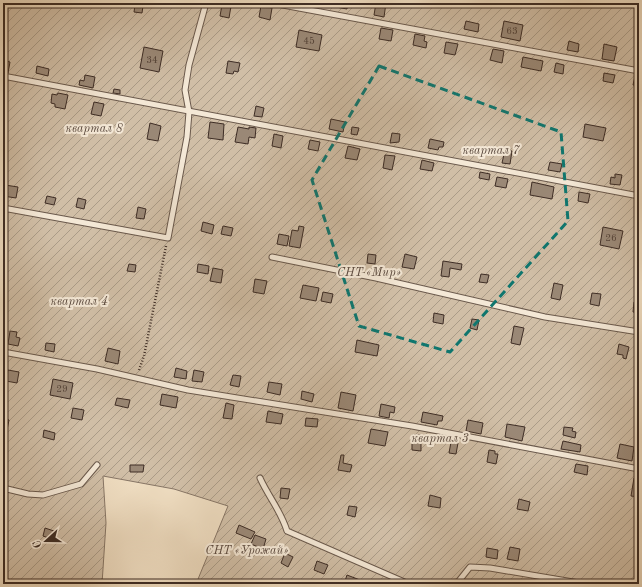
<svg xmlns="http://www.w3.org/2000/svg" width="642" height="587" viewBox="0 0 642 587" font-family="'Old Standard TT',serif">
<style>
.garden{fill:url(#garden-furrows);stroke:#877666}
.building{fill:#9a8876;stroke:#3e2d25}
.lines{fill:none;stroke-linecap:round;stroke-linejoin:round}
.lane-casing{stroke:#6a594c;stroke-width:7}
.path{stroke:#3e2d25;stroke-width:2.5;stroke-dasharray:1 2;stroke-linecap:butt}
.lane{stroke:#f4e8d6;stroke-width:5}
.marked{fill:none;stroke:#0f766e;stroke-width:3;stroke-dasharray:8 5;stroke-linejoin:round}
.labels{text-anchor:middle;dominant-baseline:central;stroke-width:4;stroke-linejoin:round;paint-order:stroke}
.number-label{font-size:10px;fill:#554439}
.park-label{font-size:12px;font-style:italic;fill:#5b4a3f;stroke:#f4e8d6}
</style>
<defs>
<pattern id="garden-furrows" width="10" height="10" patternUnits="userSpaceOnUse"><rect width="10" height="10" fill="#d0bea6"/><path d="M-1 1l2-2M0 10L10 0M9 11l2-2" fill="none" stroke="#aa9b87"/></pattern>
</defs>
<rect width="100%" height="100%" fill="#eedcc0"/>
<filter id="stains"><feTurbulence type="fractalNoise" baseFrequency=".005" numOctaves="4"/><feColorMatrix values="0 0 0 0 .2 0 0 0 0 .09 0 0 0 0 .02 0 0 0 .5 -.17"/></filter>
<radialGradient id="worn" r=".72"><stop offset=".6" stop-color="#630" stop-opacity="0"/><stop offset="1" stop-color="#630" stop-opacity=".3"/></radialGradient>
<path class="garden" d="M3 3H639V584H196L228 506 174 489 103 476 106 523 102 584H3Z"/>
<g class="building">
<path d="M337 3H348L347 9 336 7Z"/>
<path d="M376 3H386L384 17 374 15Z"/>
<path d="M135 5 143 6 142 13 134 12Z"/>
<path d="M222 5 231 6 229 18 220 16Z"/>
<path d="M261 6 272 8 270 20 259 17Z"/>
<path d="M466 21 479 24 478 32 464 29Z"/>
<path d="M504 21 523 25 520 41 501 37Z"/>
<path d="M381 28 393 30 391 41 379 39Z"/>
<path d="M299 30 322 35 319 51 296 47Z"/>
<path d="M415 34 425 36 424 41 427 42 426 48 413 45Z"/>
<path d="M569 41 579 44 578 52 567 50Z"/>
<path d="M446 42 458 44 455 55 444 53Z"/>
<path d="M604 44 617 47 614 61 602 59Z"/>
<path d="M144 47 163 51 159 72 140 68Z"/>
<path d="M493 49 504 51 502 63 490 60Z"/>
<path d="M523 57 543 61 541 71 521 67Z"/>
<path d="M3 60 10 62 8 73 3 72Z"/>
<path d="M228 61 240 63 238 72 234 71 233 74 226 73Z"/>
<path d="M556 63 564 65 563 74 554 72Z"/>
<path d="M37 66 49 69 48 76 36 73Z"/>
<path d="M604 73 615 75 613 83 603 81Z"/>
<path d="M85 75 95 77 93 88 79 85 80 80 84 81Z"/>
<path d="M635 76 639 77V86L633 85Z"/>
<path d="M114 89 120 90V94L113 93Z"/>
<path d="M58 93 68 95 65 109 55 107V104L51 103 52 94 57 95Z"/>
<path d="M94 102 104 104 101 116 91 114Z"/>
<path d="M256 106 264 108 262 117 254 116Z"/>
<path d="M331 119 345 122 343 132 329 129Z"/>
<path d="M210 122 224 124 223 140 208 138Z"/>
<path d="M150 123 161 126 158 141 147 139Z"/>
<path d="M585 124 606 128 603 141 583 137Z"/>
<path d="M238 127 249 129V127L256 128 255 138 249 137 248 144 235 142Z"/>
<path d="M352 127 359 128 357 135 351 134Z"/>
<path d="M392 133 400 134 399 142 390 143Z"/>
<path d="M274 134 283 136 281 148 272 146Z"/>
<path d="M430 139 444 142 443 147H439L438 150 428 148Z"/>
<path d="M310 140 320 142 318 151 308 149Z"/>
<path d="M348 146 360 149 357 160 345 158Z"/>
<path d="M505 150 512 151 510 164 502 163Z"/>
<path d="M385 155 395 156 392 170 383 168Z"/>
<path d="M422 160 434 163 432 171 420 169Z"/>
<path d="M550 162 562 164 560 172 548 170Z"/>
<path d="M480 172 490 174 489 180 479 178Z"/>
<path d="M615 174 622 175 620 185 610 184 611 177 615 178Z"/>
<path d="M497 177 508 179 506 188 495 186Z"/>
<path d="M532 182 554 187 552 199 530 195Z"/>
<path d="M5 185 18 187 16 198 3 196Z"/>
<path d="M579 192 590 194 588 203 578 201Z"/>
<path d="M47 196 56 198 54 205 45 203Z"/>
<path d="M78 198 86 200 84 209 76 207Z"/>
<path d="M138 207 146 209 144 219 136 218Z"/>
<path d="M203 222 214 225 212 234 201 231Z"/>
<path d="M223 226 233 228 231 236 221 234Z"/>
<path d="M299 226 304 227 300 248 289 246 292 230 298 231Z"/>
<path d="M603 227 623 231 619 249 600 245Z"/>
<path d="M279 234 289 236 287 246 277 244Z"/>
<path d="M368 254 376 255 375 264 367 263Z"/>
<path d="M405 254 417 257 414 269 402 267Z"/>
<path d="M443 261 462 264 461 270 450 268 449 277 441 276Z"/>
<path d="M129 264 136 265 135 272 127 271Z"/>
<path d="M198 264 209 266 208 274 197 272Z"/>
<path d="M213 268 223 270 221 283 210 281Z"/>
<path d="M481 274 489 275 487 283 479 282Z"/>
<path d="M255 279 267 281 264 294 253 292Z"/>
<path d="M554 283 563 285 560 300 551 298Z"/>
<path d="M303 285 319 288 316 301 300 298Z"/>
<path d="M323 292 333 294 331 303 321 301Z"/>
<path d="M592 293 601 294 599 306 590 304Z"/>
<path d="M634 302 639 303V313L633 312Z"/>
<path d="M434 313 444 315 443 324 433 322Z"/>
<path d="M472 319 479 320 477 330 470 328Z"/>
<path d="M514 326 524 328 520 345 511 343Z"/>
<path d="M10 331 17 332 16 337 20 338 18 346 8 344Z"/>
<path d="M357 340 379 345 377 356 355 352Z"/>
<path d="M46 343 55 344 54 352 45 350Z"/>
<path d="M619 344 629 347 626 359 623 358V355L617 354Z"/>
<path d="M108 348 120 351 118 364 105 361Z"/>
<path d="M176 368 187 371 186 379 174 377Z"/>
<path d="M8 370 19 372 17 383 6 381Z"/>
<path d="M194 370 204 372 202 382 192 381Z"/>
<path d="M233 375 241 376 239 387 230 385Z"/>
<path d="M53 379 73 383 70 399 50 395Z"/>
<path d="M269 382 282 384 280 395 267 392Z"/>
<path d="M302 391 314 394 312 402 301 399Z"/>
<path d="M341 392 356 395 353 411 338 408Z"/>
<path d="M162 394 178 397 176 408 160 405Z"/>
<path d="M117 398 130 400 128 408 115 405Z"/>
<path d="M226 403 234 405 232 419 223 418Z"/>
<path d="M381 404 395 407 394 413 390 412 389 418 379 416Z"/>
<path d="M73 408 84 410 82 420 71 418Z"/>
<path d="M268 411 283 414 281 424 266 422Z"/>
<path d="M423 412 443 416 442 421H438L437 425 421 422Z"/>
<path d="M3 418 9 420 7 430 3 429Z"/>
<path d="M306 418 318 419 317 427 305 426Z"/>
<path d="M468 420 483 423 481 434 466 431Z"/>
<path d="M507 424 525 427 522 441 505 437Z"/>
<path d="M564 427 573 428 572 431 576 432 575 438 563 435Z"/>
<path d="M371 429 388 432 385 446 368 443Z"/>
<path d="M44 430 55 433 54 440 43 437Z"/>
<path d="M412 435H421V451L412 450Z"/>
<path d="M563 441 581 445 580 452 561 449Z"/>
<path d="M451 442 458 443 456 454 449 453Z"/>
<path d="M620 444 634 447 632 461 617 458Z"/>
<path d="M489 450 495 451V454H498L496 464 487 462Z"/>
<path d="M341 455H344L343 463 352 465 350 472 338 470Z"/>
<path d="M576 464 588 466 587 475 574 472Z"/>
<path d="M130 465H144L143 472H130Z"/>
<path d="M634 478H639V497L631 496Z"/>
<path d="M281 488 290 489 288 499 280 498Z"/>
<path d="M430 495 441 498 440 508 428 506Z"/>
<path d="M519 499 530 502 528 511 517 509Z"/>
<path d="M349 506 357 507 355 517 347 515Z"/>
<path d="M239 525 255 532 251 539 236 533Z"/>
<path d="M45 528 57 532 54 540 43 536Z"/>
<path d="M255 535 266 539 263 549 251 544Z"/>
<path d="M510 547 520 549 518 561 507 559Z"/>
<path d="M487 548 498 550 497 559 486 557Z"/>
<path d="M285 553 293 557 288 567 281 563Z"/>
<path d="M317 561 328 565 324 574 314 570Z"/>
<path d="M347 575 360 580 359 584H344Z"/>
<path d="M11 580 22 584H10Z"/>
</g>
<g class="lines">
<g class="lane-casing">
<g id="lane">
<path d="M272 3 639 71"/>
<path d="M3 76 639 196"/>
<path d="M3 208 168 238 187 137 189 112 185 90 189 65 206 3"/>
<path d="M272 257 376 278 545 317 639 332"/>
<path d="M3 352 97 369 188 390 412 426 639 469"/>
<path d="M260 478C268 496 281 511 287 531L409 584"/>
<path d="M3 488 28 494 43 495 81 484 97 465"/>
<path d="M443 584 458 582 470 567 490 568 585 584"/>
</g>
</g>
<path class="path" d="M139 370 144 356 166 246"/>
<use href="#lane" class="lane"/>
</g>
<path class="marked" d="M379 66 561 132 568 221 450 352 359 326 312 180Z"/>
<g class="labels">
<g class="number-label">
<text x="512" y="31">63</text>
<text x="309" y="41">45</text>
<text x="152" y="60">34</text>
<text x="611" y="238">26</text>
<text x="62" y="389">29</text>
</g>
<g class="park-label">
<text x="94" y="129">квартал 8</text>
<text x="491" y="151">квартал 7</text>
<text x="369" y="273">СНТ «Мир»</text>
<text x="79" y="302">квартал 4</text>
<text x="440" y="439">квартал 3</text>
<text x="247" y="551">СНТ «Урожай»</text>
</g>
</g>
<rect width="642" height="587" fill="none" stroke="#eedcc0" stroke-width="16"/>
<rect x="4" y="4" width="634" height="579" fill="none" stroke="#3e2d25" stroke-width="2"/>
<rect x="8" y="8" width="626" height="571" fill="none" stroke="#3e2d25"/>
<g transform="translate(46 541) rotate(249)" stroke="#f4e8d6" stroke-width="3" paint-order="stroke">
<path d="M0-3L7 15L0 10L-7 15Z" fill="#3e2d25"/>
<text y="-6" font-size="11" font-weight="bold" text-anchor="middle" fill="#3e2d25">С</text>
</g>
<rect width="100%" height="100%" filter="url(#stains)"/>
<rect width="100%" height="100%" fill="url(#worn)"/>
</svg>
